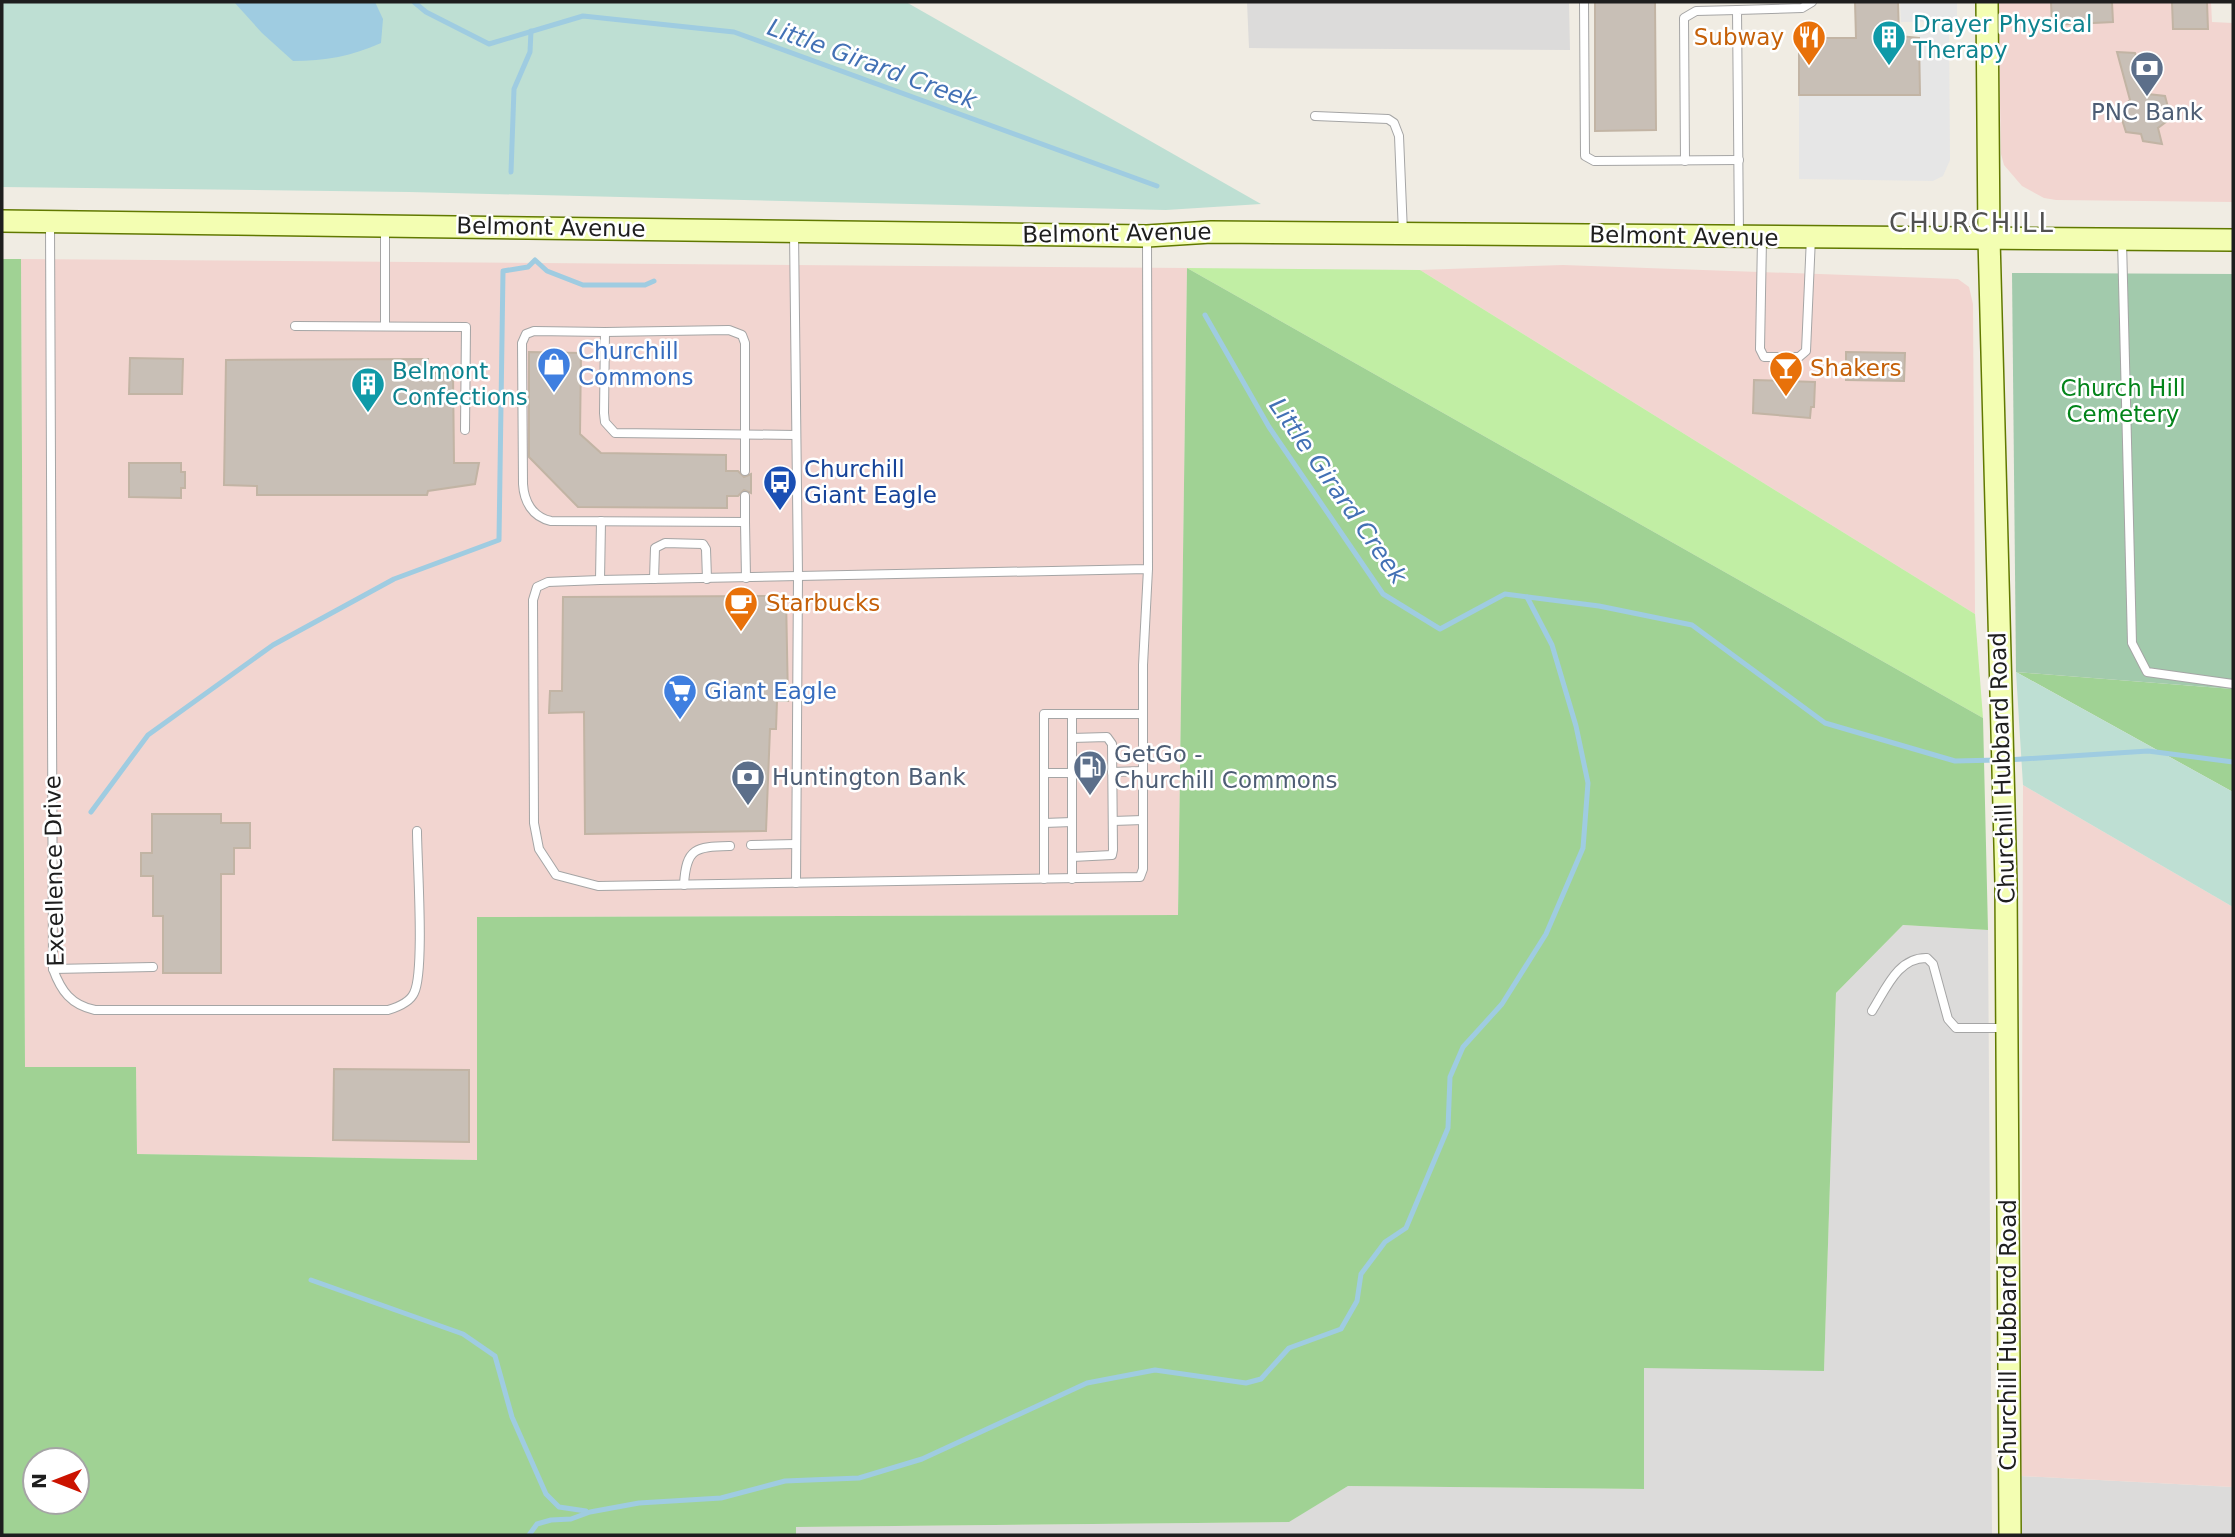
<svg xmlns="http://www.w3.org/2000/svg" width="2235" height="1537" viewBox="0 0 2235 1537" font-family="'DejaVu Sans',sans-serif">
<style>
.residential{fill:#dcdbda}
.commercial{fill:#f2d5d0}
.grass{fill:#c1eea4}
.forest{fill:#a0d294;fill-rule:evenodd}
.wetland{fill:#bedfd3}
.cemetery{fill:#a2caac}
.parking{fill:#e6e6e6}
.water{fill:#9fcce1}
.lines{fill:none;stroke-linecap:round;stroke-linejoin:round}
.stream{stroke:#9fcce1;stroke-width:5}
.building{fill:#c8bfb6;stroke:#c2b4a4;stroke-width:2}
.service-casing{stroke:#a5a5a5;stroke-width:10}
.secondary-casing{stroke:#617900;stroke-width:24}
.service{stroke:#fff;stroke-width:8}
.secondary{stroke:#f3feb2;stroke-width:21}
.labels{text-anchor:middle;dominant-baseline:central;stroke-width:5;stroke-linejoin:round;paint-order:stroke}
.culture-label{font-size:23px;fill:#0d838f;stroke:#fff;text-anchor:start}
.food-label{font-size:23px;fill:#c56008;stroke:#fff;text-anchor:start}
.service-label{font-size:23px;fill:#4e5e75;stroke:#fff;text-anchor:start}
.street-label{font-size:23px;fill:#1e1e1e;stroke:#fff}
.shop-label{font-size:23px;fill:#366cbe;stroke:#fff;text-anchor:start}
.park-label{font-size:23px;fill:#03841a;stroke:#fff}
.transit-label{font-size:23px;fill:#164399;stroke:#fff;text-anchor:start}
.water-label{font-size:24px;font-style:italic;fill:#4371b5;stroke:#fff}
.quarter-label{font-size:26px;letter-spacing:2px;fill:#515151;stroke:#fff}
</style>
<rect width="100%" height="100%" fill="#f0ece3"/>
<g class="residential">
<path d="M1247 2H1569L1570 50 1249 48Z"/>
<path d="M1903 925 1988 930 1992 1535H486V1530L1288 1522 1348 1486 1644 1489V1367L1824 1370 1836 993Z"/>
<path d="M2021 1476 2233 1487V1535H2022Z"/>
</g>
<g class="commercial">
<path d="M1998 2H2211L2212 22 2233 23V202L2056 200 2044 198 2022 186 2004 165 2001 154Z"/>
<path d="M21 259 1187 268 1178 915 478 917V1160L137 1154 136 1067H25Z"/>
<path d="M1563 265 1958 279 1969 287 1973 304 1975 614 1420 270Z"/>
<path d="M2023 785 2233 907V1487L2021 1476Z"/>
</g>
<path class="grass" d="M1187 268 1420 270 1975 614 1983 718Z"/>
<g class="forest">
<path d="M2 259H21L25 1067H136L137 1154 477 1160V917L1178 915 1187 268 1983 718 1988 930 1903 925 1836 993 1824 1371 1644 1368V1489L1348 1486 1289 1522 796 1527V1535H2ZM35 1460H77V1502H35Z"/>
<path d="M2016 672 2233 689V792Z"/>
</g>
<g class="wetland">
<path d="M2 2H906L1261 204 1166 210 409 192 2 187Z"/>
<path d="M2016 672 2233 792V907L2023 785Z"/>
</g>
<path class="cemetery" d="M2012 273 2233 274V689L2016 672Z"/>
<g class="parking">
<path d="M1900 2H1957V21L1901 22Z"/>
<path d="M1949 28 1950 160 1943 176 1933 181 1799 179V95H1919V29Z"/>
</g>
<path class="water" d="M234 2H375L383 19 381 43C352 56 325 61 293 61L262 33Z"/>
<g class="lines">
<g class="stream">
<path d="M414 2 426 12 489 44 583 16 734 32 1157 186"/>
<path d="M511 172 514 89 530 52 531 31"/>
<path d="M1205 315 1269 427 1383 594 1440 629 1505 594 1599 606 1692 625 1825 723 1955 761 1998 760"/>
<path d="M2007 760 2148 751 2233 762"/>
<path d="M91 812 148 735 273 645 394 579 499 540 503 271 528 267 535 260 547 271 583 285H645L654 281"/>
<path d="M311 1280 463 1334 495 1356 512 1417 546 1494 559 1507 586 1511"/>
<path d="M529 1535 537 1524 551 1520 571 1519 590 1512 639 1503 721 1498 785 1481 859 1478 922 1459 1087 1383 1155 1370 1246 1383 1261 1379 1289 1348 1341 1329 1357 1301 1361 1274 1385 1242 1406 1228 1448 1128 1450 1077 1463 1047 1502 1004 1546 934 1583 848 1588 783 1576 726 1552 645 1527 597"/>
</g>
</g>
<g class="building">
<path d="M1595 2H1655L1656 130 1595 131Z"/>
<path d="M1855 2H1898L1899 36 1919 38 1920 95H1799V38H1856Z"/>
<path d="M2051 2H2112L2113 22 2052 25Z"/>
<path d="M2172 2H2207L2208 29H2173Z"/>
<path d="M2117 52 2135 53 2148 94 2165 96 2171 118 2158 128 2162 144 2143 141 2141 134 2126 132 2119 110 2130 100Z"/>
<path d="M529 352 581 353 580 434 601 453 726 455V471H738L744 477 751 474V493L744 490 738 496H727V508L578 507 529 457Z"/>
<path d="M1846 352 1905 353 1904 381 1846 380Z"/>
<path d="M130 358 183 359 182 394H129Z"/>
<path d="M428 359V373H453L454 463H479L475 484 428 491 427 495H257V486L224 485 226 360Z"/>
<path d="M1754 380 1815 382 1814 407H1811L1810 418 1753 413Z"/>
<path d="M129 463H181V472H185V488H181V498L129 497Z"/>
<path d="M786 596 788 701H777L776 729H770L766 831 585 834 584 712 549 713 550 691H562L563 597Z"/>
<path d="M152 814H221V823H250V848H234V874H221V973H163V916H153V876H141V853H152Z"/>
<path d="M334 1069 469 1070V1142L333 1140Z"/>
</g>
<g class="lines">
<g class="service-casing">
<g id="service">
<path d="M1584 2 1585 156 1594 161 1739 160"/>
<path d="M1315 116 1388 119 1394 123 1399 136 1403 233"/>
<path d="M1685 161 1684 18 1696 11 1737 10"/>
<path d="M50 222 53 969C61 991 71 1005 95 1010H388C398 1007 410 1002 414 993 425 972 417 860 417 831"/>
<path d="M385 228V326"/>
<path d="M794 231 798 575 796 883"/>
<path d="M1739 236 1737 10 1802 8 1812 2"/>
<path d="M1147 238 1148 569 1143 665V869L1140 877 598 886 556 875 539 849 534 823 533 600 537 587 548 582 600 580 1148 569"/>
<path d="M1762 239 1760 349 1764 357H1799L1806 351 1811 237"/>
<path d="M2122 241 2132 643 2147 672 2233 684"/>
<path d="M295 326 466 327 465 430"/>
<path d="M605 332 729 330 742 335 745 343V471"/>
<path d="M745 496V522"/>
<path d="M746 578 745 522 551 521C532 517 524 501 523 484L522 343 526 334 534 331 605 332 604 413 605 422 615 433 796 435"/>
<path d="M654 579 655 548 665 543 703 544 706 549 707 579"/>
<path d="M600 580 601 521"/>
<path d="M1072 714V879"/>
<path d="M1072 738 1107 737 1112 744 1113 850 1112 855 1072 857"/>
<path d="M1112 772 1143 771"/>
<path d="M1044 773H1072"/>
<path d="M1113 821 1143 820"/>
<path d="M1044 823 1072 822"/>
<path d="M751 845 796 844"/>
<path d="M1044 879V714H1142"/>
<path d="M684 885C686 847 696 847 730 846"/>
<path d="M53 969 153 967"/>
<path d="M1872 1011C1886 989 1898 957 1927 958L1933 964 1948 1019 1956 1028H2007"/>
</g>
</g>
<g class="secondary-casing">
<g id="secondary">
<path d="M1987 2 1989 238 2006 883 2010 1535"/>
<path d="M2 221 1147 236 1211 232 2233 240"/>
</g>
</g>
<use href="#service" class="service"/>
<use href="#secondary" class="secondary"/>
</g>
<defs>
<g id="restaurant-pin" transform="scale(1.75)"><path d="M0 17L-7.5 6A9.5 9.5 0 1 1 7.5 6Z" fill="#e8710a" stroke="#fff"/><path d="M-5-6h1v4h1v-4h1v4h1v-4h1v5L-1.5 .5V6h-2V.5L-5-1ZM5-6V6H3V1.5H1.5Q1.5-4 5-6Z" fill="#fff"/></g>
<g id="building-pin" transform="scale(1.75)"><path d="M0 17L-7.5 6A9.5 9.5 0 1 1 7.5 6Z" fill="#0f9aa8" stroke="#fff"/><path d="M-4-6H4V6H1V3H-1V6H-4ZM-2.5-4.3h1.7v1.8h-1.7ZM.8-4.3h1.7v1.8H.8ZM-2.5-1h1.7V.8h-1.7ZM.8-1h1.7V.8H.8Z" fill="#fff"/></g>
<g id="bank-pin" transform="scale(1.75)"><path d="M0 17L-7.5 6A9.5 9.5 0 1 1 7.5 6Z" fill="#5c6f8a" stroke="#fff"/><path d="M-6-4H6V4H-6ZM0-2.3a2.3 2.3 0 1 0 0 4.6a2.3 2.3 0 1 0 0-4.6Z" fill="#fff"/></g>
<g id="shop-pin" transform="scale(1.75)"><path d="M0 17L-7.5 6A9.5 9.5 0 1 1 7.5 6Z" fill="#3f7fe0" stroke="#fff"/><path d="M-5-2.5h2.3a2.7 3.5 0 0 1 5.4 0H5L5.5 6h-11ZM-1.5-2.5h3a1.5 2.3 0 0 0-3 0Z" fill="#fff"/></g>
<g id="bar-pin" transform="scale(1.75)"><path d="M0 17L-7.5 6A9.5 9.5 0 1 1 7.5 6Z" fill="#e8710a" stroke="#fff"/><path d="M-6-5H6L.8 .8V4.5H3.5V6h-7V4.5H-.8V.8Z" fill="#fff"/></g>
<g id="bus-pin" transform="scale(1.75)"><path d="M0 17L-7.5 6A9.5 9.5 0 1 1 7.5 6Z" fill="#1a4fb4" stroke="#fff"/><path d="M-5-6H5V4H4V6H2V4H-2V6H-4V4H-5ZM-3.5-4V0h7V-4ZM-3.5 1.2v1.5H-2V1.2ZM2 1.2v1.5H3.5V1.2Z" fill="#fff"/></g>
<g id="cafe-pin" transform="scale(1.75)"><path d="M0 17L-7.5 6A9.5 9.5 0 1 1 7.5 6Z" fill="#e8710a" stroke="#fff"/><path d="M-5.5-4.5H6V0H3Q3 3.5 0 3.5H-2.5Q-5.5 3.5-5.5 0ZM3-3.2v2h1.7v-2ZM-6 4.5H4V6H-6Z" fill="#fff"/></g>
<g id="supermarket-pin" transform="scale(1.75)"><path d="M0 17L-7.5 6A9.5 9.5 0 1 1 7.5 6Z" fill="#3f7fe0" stroke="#fff"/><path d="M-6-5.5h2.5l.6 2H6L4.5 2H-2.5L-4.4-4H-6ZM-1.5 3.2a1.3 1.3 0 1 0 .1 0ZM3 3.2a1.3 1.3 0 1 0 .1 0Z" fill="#fff"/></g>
<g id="fuel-pin" transform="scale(1.75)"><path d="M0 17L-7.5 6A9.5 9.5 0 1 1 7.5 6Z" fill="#5c6f8a" stroke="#fff"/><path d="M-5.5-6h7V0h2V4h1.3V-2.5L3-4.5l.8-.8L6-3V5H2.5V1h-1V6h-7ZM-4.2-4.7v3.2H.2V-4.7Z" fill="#fff"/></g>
</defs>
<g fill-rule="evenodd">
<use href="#restaurant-pin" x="1809" y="37"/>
<use href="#building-pin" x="1889" y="37"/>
<use href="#bank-pin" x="2147" y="68"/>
<use href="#shop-pin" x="554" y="364"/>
<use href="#bar-pin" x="1786" y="368"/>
<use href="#building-pin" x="368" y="384"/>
<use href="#bus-pin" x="780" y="482"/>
<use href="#cafe-pin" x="741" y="603"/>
<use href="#supermarket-pin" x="680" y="691"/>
<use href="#fuel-pin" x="1090" y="767"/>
<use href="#bank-pin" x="748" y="777"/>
</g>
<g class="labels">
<g class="culture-label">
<text x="1913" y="24">Drayer Physical<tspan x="1913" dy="26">Therapy</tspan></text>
<text x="392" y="371">Belmont<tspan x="392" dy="26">Confections</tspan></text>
</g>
<g class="food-label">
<text x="1784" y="37" text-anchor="end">Subway</text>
<text x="1810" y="368">Shakers</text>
<text x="766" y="603">Starbucks</text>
</g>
<g class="service-label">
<text x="2147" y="112" text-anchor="middle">PNC Bank</text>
<text x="1114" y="754">GetGo -<tspan x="1114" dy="26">Churchill Commons</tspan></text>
<text x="772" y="777">Huntington Bank</text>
</g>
<g class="street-label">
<text transform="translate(551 227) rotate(1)">Belmont Avenue</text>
<text transform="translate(1117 233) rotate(-1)">Belmont Avenue</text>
<text transform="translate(1684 236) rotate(1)">Belmont Avenue</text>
<text transform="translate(2002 768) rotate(-92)">Churchill Hubbard Road</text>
<text transform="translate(54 871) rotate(-91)">Excellence Drive</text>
<text transform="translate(2008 1335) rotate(-90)">Churchill Hubbard Road</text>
</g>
<g class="shop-label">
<text x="578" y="351">Churchill<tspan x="578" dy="26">Commons</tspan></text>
<text x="704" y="691">Giant Eagle</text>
</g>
<g class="park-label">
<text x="2123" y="388">Church Hill<tspan x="2123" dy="26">Cemetery</tspan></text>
</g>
<g class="transit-label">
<text x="804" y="469">Churchill<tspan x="804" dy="26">Giant Eagle</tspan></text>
</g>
<g class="water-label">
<text transform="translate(872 64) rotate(20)">Little Girard Creek</text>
<text transform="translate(1338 491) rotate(55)">Little Girard Creek</text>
</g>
<g class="quarter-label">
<text x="1972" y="223">CHURCHILL</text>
</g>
</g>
<rect width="2235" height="1537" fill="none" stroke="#1e1e1e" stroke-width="7"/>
<g transform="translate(56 1481) rotate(270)"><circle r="33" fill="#ffffff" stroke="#a5a5a5" stroke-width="2"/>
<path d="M0-5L12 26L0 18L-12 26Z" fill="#cb1300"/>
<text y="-10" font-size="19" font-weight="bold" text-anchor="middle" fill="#1e1e1e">N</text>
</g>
</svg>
